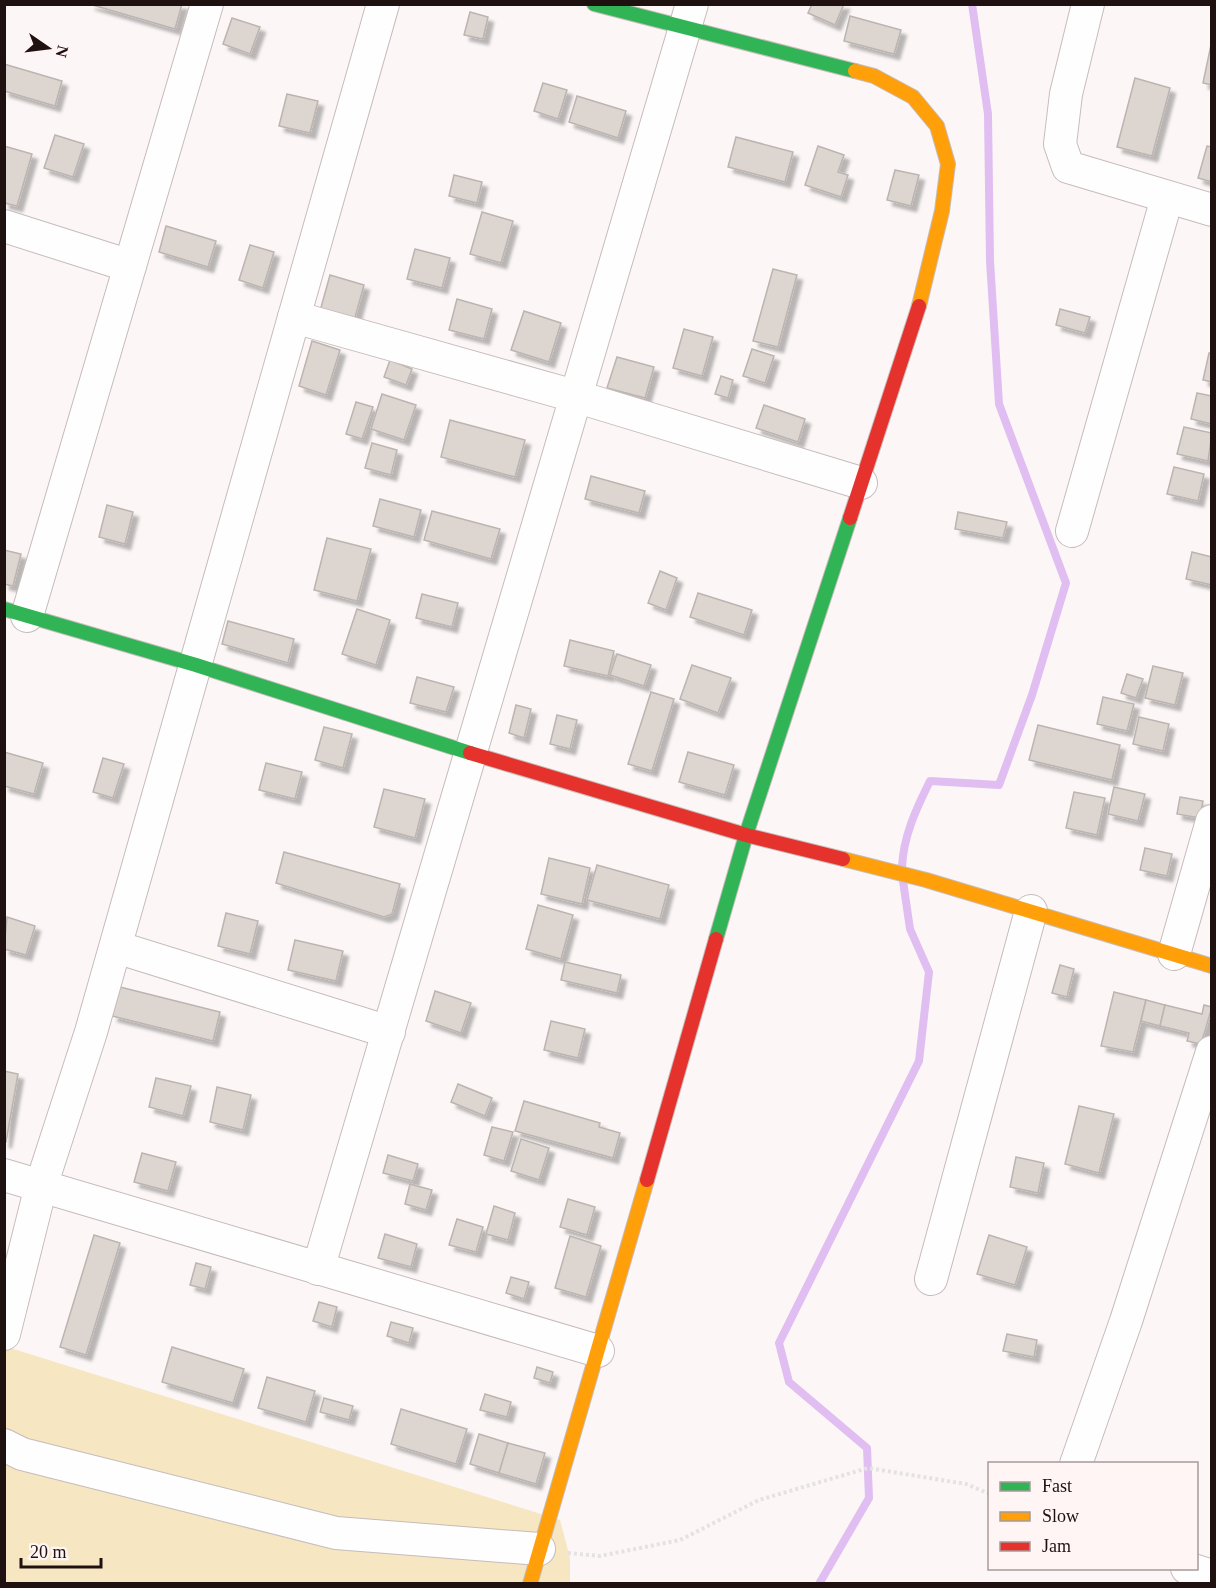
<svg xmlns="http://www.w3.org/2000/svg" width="1216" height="1588" viewBox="0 0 1216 1588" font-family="'Times New Roman',serif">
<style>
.green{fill:#f6e6c2}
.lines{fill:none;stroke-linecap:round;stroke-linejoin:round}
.stream{stroke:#e0bef1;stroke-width:8}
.building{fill:#ddd5d0;stroke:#bcb4b0;stroke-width:1.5;filter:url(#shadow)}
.street-casing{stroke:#c6bcbb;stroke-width:34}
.fast-casing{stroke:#c6bcbb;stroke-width:16}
.slow-casing{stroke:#c6bcbb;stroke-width:16}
.jam-casing{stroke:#c6bcbb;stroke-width:16}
.path{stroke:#e4e2e2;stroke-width:4;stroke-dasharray:3 3;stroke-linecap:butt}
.street{stroke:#fffefe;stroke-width:32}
.fast{stroke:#30b455;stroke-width:14}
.slow{stroke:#ff9f0a;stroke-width:14}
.jam{stroke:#e5322d;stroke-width:14}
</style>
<defs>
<filter id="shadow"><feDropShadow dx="5.5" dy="5.5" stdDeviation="1.5" flood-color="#0004"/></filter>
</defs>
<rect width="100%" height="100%" fill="#fcf7f6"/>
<path class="green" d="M4 1346 560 1520 570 1558V1583H5Z"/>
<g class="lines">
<g class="stream">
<path d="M902 868C903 837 916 809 930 781L999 785 1032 695 1066 583 999 404 990 261 988 114 972 4"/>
<path d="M819 1584 869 1498 867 1448 789 1382 779 1343 919 1061 929 972 910 929 903 881"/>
</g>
</g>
<g class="building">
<path d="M89 4H182L175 29Z"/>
<path d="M812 4H844L835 25 808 13Z"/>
<path d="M470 12 488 17 483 39 464 35Z"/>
<path d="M850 16 901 30 894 54 844 41Z"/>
<path d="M232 18 260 27 250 54 223 44Z"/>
<path d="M1212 40V85L1203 83Z"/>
<path d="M4 64 62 81 55 106 4 91Z"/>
<path d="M1135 78 1170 88 1152 156 1117 147Z"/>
<path d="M543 83 567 90 558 119 534 111Z"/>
<path d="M287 94 318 101 310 133 279 126Z"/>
<path d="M577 96 626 111 618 138 569 122Z"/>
<path d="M55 135 84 144 73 177 44 168Z"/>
<path d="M736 137 793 152 785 182 728 167Z"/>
<path d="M4 146 32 154 17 206 4 203Z"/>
<path d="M818 146 844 155 838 172 848 175 841 197 805 185Z"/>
<path d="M1207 146 1212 147V182L1198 178Z"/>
<path d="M895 170 919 175 911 206 887 200Z"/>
<path d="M454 175 482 182 477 203 449 196Z"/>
<path d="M482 212 513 221 501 263 470 254Z"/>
<path d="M166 226 216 241 208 267 159 252Z"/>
<path d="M250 245 274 252 263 288 239 280Z"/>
<path d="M415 249 450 258 442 288 407 279Z"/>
<path d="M773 269 797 275 778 347 753 341Z"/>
<path d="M330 275 364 285 354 321 320 311Z"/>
<path d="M457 299 492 309 484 339 449 330Z"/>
<path d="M1060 309 1090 317 1085 333 1056 325Z"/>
<path d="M524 311 561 323 549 362 511 350Z"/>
<path d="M684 329 713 337 702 376 673 368Z"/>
<path d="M312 341 340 350 326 395 299 386Z"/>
<path d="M752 349 774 356 765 383 743 376Z"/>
<path d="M1209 353H1212V382L1203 380Z"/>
<path d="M617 357 654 367 645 398 607 388Z"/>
<path d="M390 360 412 369 406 385 384 377Z"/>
<path d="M721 376 733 380 728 398 715 394Z"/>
<path d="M1197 393 1212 396V424L1191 419Z"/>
<path d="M382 394 416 405 404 440 371 429Z"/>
<path d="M356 402 373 407 362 439 346 434Z"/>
<path d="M764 405 805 419 798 442 756 428Z"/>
<path d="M450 420 525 440 515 477 441 457Z"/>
<path d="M1184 427 1212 433 1208 461 1177 454Z"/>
<path d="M372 443 397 450 391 475 365 468Z"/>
<path d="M1174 467 1204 474 1198 501 1167 494Z"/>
<path d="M591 476 645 491 639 513 585 499Z"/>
<path d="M380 499 421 510 414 537 373 526Z"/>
<path d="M107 505 133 512 125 544 99 537Z"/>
<path d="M432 511 500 529 491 559 424 540Z"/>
<path d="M958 512 1007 522 1003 538 955 529Z"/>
<path d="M327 538 371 549 357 601 314 590Z"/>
<path d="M4 550 21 554 13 586 4 584Z"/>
<path d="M1192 552 1212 557V585L1186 579Z"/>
<path d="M660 571 677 578 666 610 648 603Z"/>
<path d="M698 593 752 610 744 635 690 617Z"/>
<path d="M422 594 458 603 452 627 416 618Z"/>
<path d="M357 609 390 620 376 665 342 654Z"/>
<path d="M228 621 294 639 288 663 222 644Z"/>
<path d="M570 640 614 651 608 676 564 666Z"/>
<path d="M617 654 651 665 644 686 610 675Z"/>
<path d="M692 665 731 678 718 713 680 699Z"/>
<path d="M1153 666 1183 673 1175 705 1145 698Z"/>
<path d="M1127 674 1143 679 1136 698 1121 693Z"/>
<path d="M417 677 454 687 446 712 410 703Z"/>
<path d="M651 692 674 699 652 771 628 764Z"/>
<path d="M1103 697 1134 704 1127 731 1097 724Z"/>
<path d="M516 705 531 709 524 738 509 733Z"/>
<path d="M557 715 577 720 570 749 550 744Z"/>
<path d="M1139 717 1169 724 1163 751 1133 744Z"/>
<path d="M1038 725 1120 745 1112 780 1029 760Z"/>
<path d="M324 727 352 734 343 768 315 760Z"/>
<path d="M4 752 43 763 34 794 4 786Z"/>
<path d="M688 752 734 765 725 795 679 782Z"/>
<path d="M103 758 124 764 113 798 93 792Z"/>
<path d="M266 763 302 772 295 799 259 790Z"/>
<path d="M1114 787 1145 794 1138 821 1108 814Z"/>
<path d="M384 789 425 799 415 838 374 827Z"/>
<path d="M1074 792 1105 798 1097 835 1066 828Z"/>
<path d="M1180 797 1203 801 1200 818 1177 814Z"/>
<path d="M1145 848 1172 854 1167 876 1140 870Z"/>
<path d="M284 852 400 884 392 914 384 917 276 883Z"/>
<path d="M549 858 590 868 582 904 541 894Z"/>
<path d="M597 865 669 885 660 919 587 900Z"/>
<path d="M538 905 573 915 561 959 526 949Z"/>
<path d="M226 913 258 921 250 954 218 946Z"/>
<path d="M7 917 35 926 26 955 4 949Z"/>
<path d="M295 940 343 951 336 981 288 970Z"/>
<path d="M565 962 621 975 617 993 561 980Z"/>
<path d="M1060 965 1074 969 1067 997 1052 993Z"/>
<path d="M120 987 220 1012 213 1041 112 1016Z"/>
<path d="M435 991 471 1003 461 1033 426 1021Z"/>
<path d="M1114 992 1146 1000 1133 1052 1101 1046Z"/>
<path d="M1146 1000 1165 1005 1160 1026 1141 1021Z"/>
<path d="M1165 1005 1202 1014 1204 1005 1212 1007 1201 1044 1187 1041 1189 1033 1160 1026Z"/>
<path d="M551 1021 585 1029 578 1058 544 1050Z"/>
<path d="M4 1071 18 1074 6 1142H4Z"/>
<path d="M156 1078 191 1086 183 1116 149 1107Z"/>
<path d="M458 1084 492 1098 485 1116 451 1102Z"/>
<path d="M217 1087 251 1095 243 1130 210 1122Z"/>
<path d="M524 1101 600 1123 599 1127 620 1133 613 1158 515 1131Z"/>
<path d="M1079 1106 1114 1114 1099 1173 1065 1164Z"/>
<path d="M492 1127 513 1132 504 1161 484 1155Z"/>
<path d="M521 1139 549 1148 539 1180 511 1171Z"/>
<path d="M142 1153 176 1162 168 1191 134 1182Z"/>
<path d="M388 1155 418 1164 413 1181 383 1173Z"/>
<path d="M1016 1157 1044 1163 1038 1193 1010 1187Z"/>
<path d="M410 1184 432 1190 426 1210 405 1204Z"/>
<path d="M568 1199 595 1207 587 1235 560 1227Z"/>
<path d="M494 1206 515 1213 508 1240 486 1234Z"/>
<path d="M457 1219 483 1227 476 1252 449 1245Z"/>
<path d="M385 1234 417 1244 411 1267 378 1258Z"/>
<path d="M94 1235 120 1243 86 1355 60 1347Z"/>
<path d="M989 1235 1027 1247 1015 1285 977 1274Z"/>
<path d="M570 1236 601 1246 586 1297 555 1288Z"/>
<path d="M196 1263 211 1267 205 1289 190 1285Z"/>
<path d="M511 1277 529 1282 524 1299 506 1293Z"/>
<path d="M319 1302 337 1307 332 1327 313 1321Z"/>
<path d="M391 1322 413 1328 409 1343 387 1336Z"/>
<path d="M1007 1334 1037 1340 1034 1357 1003 1351Z"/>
<path d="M172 1347 244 1369 233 1403 162 1382Z"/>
<path d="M537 1367 553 1372 550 1383 534 1378Z"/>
<path d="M267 1377 315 1391 306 1422 258 1408Z"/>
<path d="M485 1394 511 1402 507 1417 480 1410Z"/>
<path d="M324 1398 353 1406 349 1420 320 1412Z"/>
<path d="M401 1409 467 1429 456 1464 391 1444Z"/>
<path d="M479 1434 508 1443 499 1473 470 1464Z"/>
<path d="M508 1443 545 1453 536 1484 499 1473Z"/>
</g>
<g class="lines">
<g class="street-casing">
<g id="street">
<path d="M1088 4 1066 94 1060 144 1068 167 1212 210"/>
<path d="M4 226 130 266"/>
<path d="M294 317 578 397 861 483"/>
<path d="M1072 531 1167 198"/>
<path d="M27 616 207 4"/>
<path d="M116 947 389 1032"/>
<path d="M1174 954 1212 821"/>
<path d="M4 1175 598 1351"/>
<path d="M318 1269 692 4"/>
<path d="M931 1279 1031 911"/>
<path d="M4 1334 41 1186 91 1032 383 4"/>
<path d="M4 1445 22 1454 336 1533 539 1549"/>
<path d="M1076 1464 1126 1321 1212 1052"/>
<path d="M1187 1568 1212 1576"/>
</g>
</g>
<g class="fast-casing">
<g id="fast">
<path d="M594 4 855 71"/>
<path d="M4 609 196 665 470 753"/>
<path d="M716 939 746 835 850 518"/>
</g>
</g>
<g class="slow-casing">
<g id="slow">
<path d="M855 71 874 76 913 97 937 126 948 164 942 211 919 306"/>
<path d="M843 859 926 880 1212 966"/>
<path d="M530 1584 647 1180"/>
</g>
</g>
<g class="jam-casing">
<g id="jam">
<path d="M850 518 919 306"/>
<path d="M470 753 746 835 843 859"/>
<path d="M647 1180 716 939"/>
</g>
</g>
<path class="path" d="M568 1553 600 1556 680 1540 759 1500 868 1468 966 1484 990 1494"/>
<use href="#street" class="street"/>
<use href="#fast" class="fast"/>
<use href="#slow" class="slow"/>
<use href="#jam" class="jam"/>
</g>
<rect width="1216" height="1588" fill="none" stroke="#201111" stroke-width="12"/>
<rect x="988" y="1462" width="210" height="108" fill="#fef5f4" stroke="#a59a99" stroke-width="1.5"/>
<rect x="1000" y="1482" width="30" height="9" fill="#30b455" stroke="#a59a99" stroke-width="1.5"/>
<text x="1042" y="1492" font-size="18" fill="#201111">Fast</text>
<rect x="1000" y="1512" width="30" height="9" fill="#ff9f0a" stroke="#a59a99" stroke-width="1.5"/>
<text x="1042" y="1522" font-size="18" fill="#201111">Slow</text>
<rect x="1000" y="1542" width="30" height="9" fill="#e5322d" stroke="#a59a99" stroke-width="1.5"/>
<text x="1042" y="1552" font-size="18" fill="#201111">Jam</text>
<g transform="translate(48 48) rotate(104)" stroke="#fef5f4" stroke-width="4.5" paint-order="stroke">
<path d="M0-4.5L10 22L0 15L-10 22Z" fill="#201111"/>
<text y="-9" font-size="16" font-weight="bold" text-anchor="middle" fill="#201111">N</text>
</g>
<path d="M21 1558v9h80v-9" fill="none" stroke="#201111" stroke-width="3"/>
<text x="30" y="1558" font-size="18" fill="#201111" stroke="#fef5f4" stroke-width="4.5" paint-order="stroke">20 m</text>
</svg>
